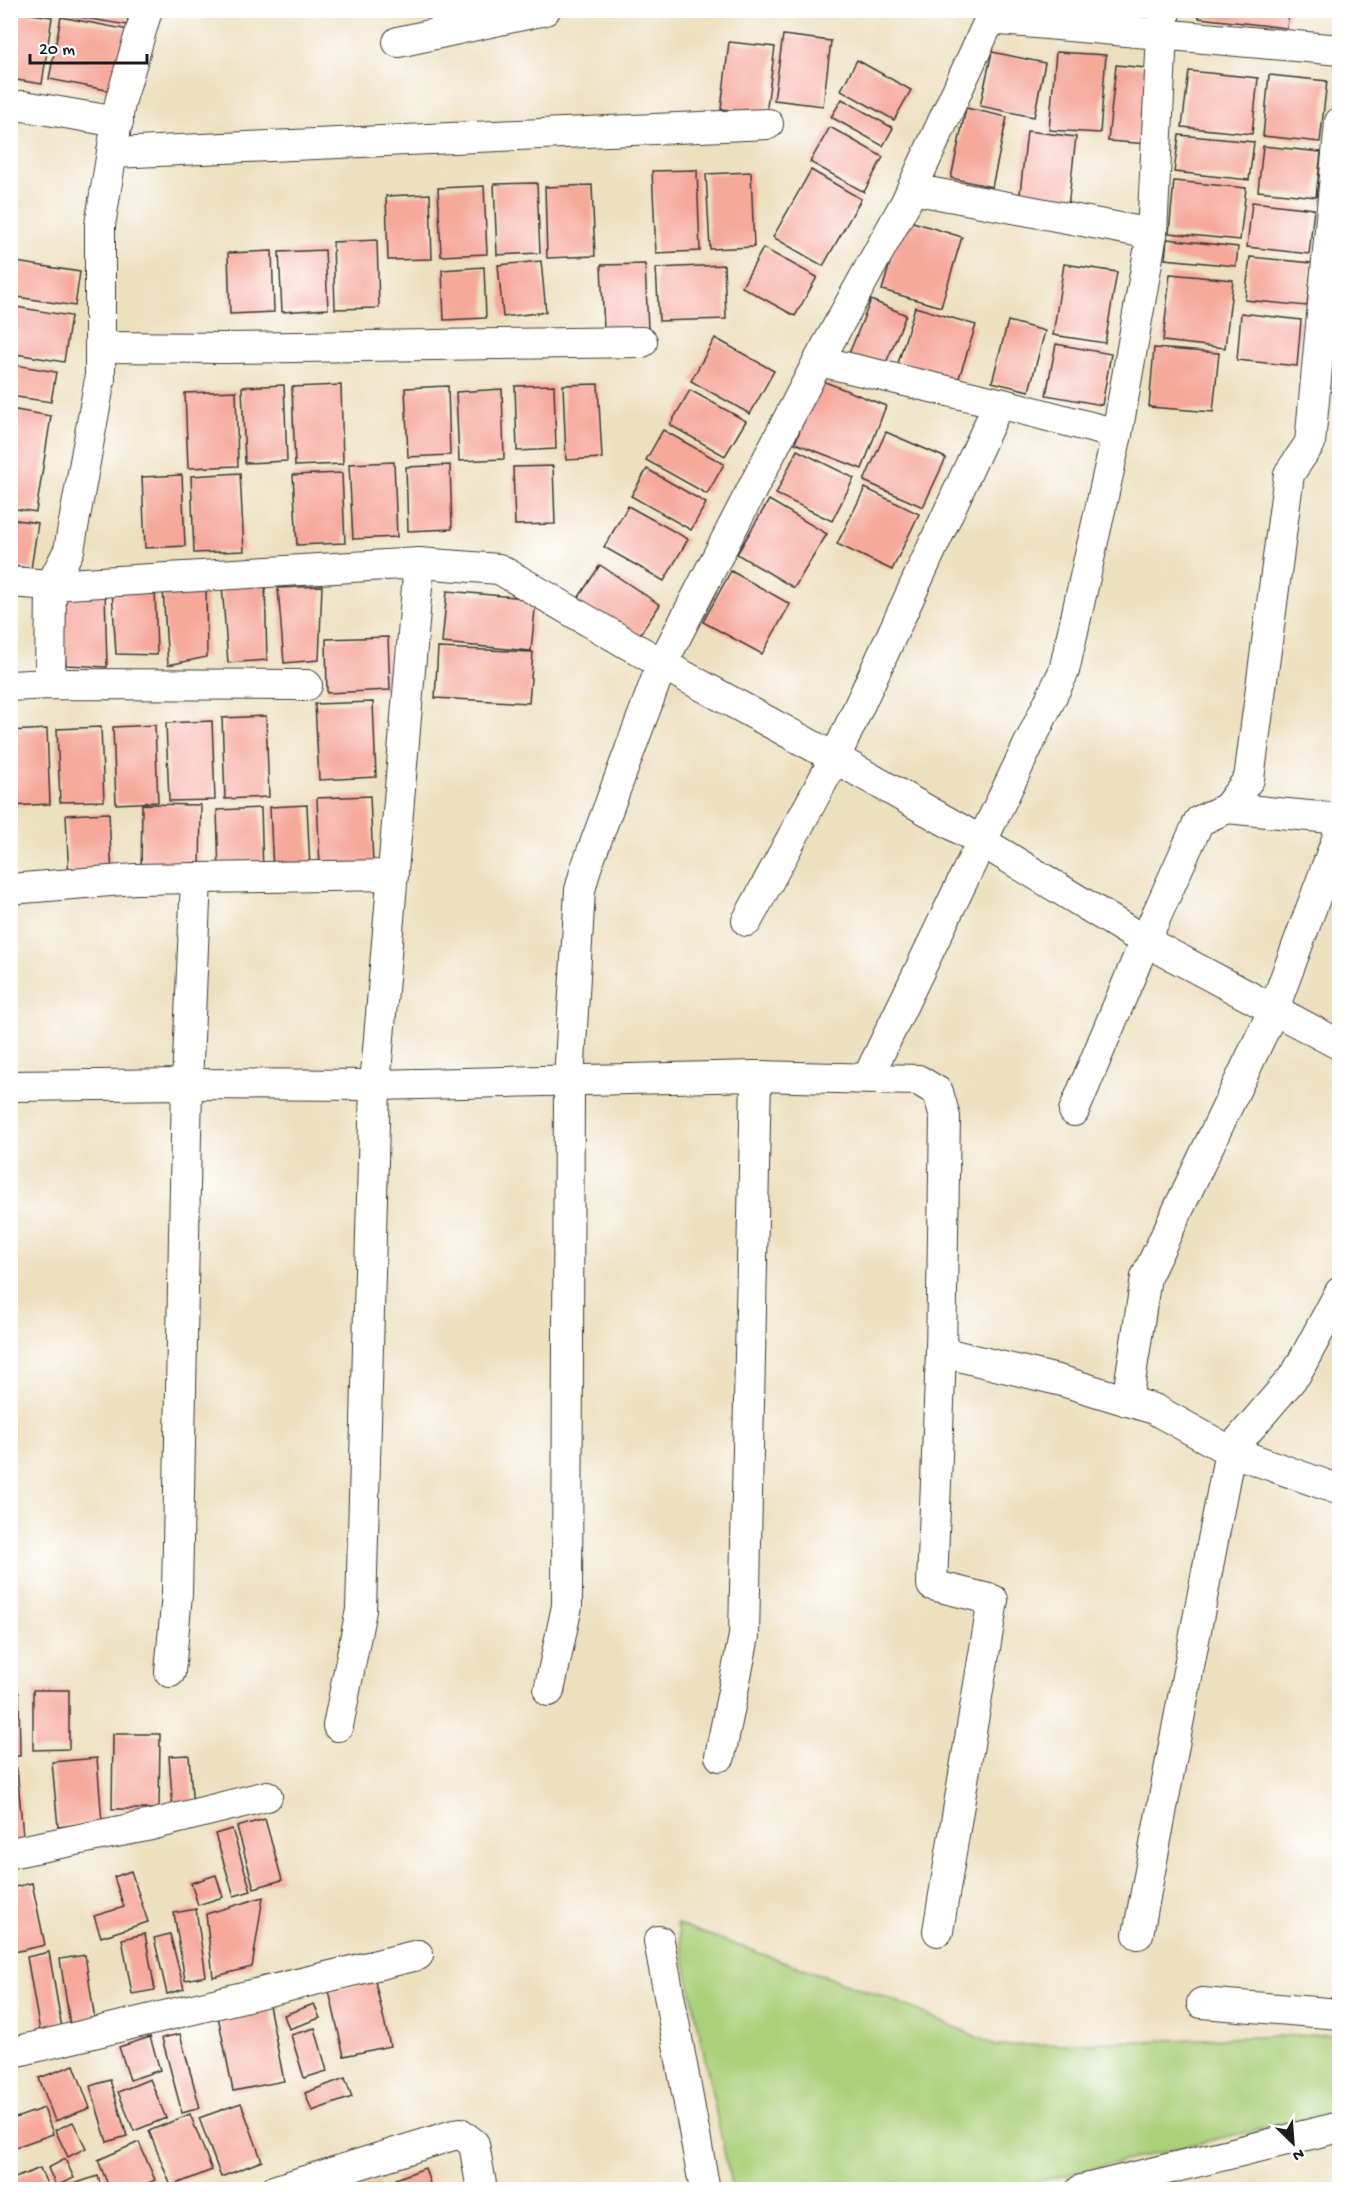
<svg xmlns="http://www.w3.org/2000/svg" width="1350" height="2200" viewBox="0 0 1350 2200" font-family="'Gochi Hand',sans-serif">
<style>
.green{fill:#abd07a;stroke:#64764b;stroke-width:1.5}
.building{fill:#f6a89b}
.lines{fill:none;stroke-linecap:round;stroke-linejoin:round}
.street-casing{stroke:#3b3934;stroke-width:32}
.street{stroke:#fff;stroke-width:30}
</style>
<rect width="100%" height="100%" fill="#fff"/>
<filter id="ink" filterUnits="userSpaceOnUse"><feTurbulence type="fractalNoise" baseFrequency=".0167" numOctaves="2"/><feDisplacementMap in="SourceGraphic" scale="12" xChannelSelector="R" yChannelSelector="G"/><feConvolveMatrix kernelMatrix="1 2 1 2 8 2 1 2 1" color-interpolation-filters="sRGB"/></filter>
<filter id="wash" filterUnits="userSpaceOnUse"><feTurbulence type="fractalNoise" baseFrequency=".008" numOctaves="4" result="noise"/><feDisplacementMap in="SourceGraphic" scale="24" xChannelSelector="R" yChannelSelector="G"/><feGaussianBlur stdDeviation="1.35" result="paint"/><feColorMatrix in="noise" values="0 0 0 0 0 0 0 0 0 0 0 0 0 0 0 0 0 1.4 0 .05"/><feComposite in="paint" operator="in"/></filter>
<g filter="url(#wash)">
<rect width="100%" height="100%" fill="#ede0bf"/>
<path class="green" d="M677 1924 896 2001 997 2046 1339 2034V2110L1006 2189H732Z"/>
<g id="blocks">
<g class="building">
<path d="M61 10H129L127 25 61 14Z"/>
<path d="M1106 10H1144V16Z"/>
<path d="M1200 10H1289L1287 28 1199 18Z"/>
<path d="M10 11 52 17 42 84 10 79Z"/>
<path d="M61 17 129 30 117 92 49 79Z"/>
<path d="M783 35 831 41 823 106 774 100Z"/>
<path d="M729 42 775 47 766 114 721 109Z"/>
<path d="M992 52 1045 63 1034 117 980 106Z"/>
<path d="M1056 52 1106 55 1100 133 1049 130Z"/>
<path d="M857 60 911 90 894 120 841 90Z"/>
<path d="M1116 65 1156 69 1149 144 1108 141Z"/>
<path d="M1189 71 1258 78 1252 134 1182 127Z"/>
<path d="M1269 75 1327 81 1320 142 1263 136Z"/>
<path d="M842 99 893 128 883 146 831 117Z"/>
<path d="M966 108 1007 117 992 187 951 178Z"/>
<path d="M830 127 883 157 864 192 810 162Z"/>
<path d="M1027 131 1076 137 1068 207 1019 202Z"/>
<path d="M1179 135 1254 142 1249 180 1174 172Z"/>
<path d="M1263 146 1321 152 1316 197 1258 191Z"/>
<path d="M697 170 700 251 656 253 652 171Z"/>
<path d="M811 170 861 199 823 266 773 237Z"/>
<path d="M751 172 754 247 710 249 706 174Z"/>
<path d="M1174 181 1246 188 1240 240 1169 233Z"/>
<path d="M537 183 540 253 497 255 494 184Z"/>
<path d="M592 185 595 256 547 258 545 187Z"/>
<path d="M484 186 487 254 441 256 438 188Z"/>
<path d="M430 194 432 259 388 260 386 196Z"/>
<path d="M1252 202 1314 209 1309 254 1247 247Z"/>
<path d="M903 219 962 237 941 307 882 290Z"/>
<path d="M1167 239 1238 247 1236 266 1165 259Z"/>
<path d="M377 240 379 308 335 309 333 242Z"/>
<path d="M763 248 817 277 795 316 742 287Z"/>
<path d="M325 250 328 309 282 312 279 252Z"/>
<path d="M272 251 274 312 230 314 228 253Z"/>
<path d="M1250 257 1312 263 1307 306 1245 300Z"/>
<path d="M541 261 546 312 503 317 498 265Z"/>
<path d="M16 262 80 272 75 306 11 296Z"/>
<path d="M645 264 648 329 604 330 601 265Z"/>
<path d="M1064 264 1117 272 1105 343 1053 335Z"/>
<path d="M724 265 726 319 659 321 656 268Z"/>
<path d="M484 267 486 318 444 320 442 270Z"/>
<path d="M1170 274 1233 280 1225 348 1163 341Z"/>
<path d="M871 300 906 315 883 370 848 356Z"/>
<path d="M10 306 71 316 64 362 10 353Z"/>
<path d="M915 307 976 325 956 387 896 370Z"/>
<path d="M1241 313 1301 320 1297 366 1237 360Z"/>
<path d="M1008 321 1045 331 1029 391 992 382Z"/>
<path d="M715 338 774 371 750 414 691 381Z"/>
<path d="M1056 344 1111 354 1102 405 1046 395Z"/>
<path d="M1154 348 1219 353 1213 412 1149 407Z"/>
<path d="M10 364 56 372 51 402 10 396Z"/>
<path d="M820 380 886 406 862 469 795 443Z"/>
<path d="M598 384 602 458 566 460 563 385Z"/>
<path d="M284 385 287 461 245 463 242 387Z"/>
<path d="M341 385 343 464 295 466 292 387Z"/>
<path d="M554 385 556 449 517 451 515 386Z"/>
<path d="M448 386 450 455 408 457 405 388Z"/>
<path d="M502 389 504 459 459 461 456 392Z"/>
<path d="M690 390 746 421 725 456 670 425Z"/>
<path d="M236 391 238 466 188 468 185 393Z"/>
<path d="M10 409 51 416 36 512 10 508Z"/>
<path d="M663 430 724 464 707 494 646 460Z"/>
<path d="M886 432 946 458 923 507 864 481Z"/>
<path d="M797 450 854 478 832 521 776 494Z"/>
<path d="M394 462 397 537 353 539 349 464Z"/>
<path d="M450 465 452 529 408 531 406 467Z"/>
<path d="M553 466 555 524 515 525 513 467Z"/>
<path d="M647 469 706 503 691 530 631 496Z"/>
<path d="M240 473 244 551 194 553 191 476Z"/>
<path d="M342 473 345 543 297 545 293 475Z"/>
<path d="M182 475 185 546 145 548 142 477Z"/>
<path d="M865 488 919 514 892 570 837 544Z"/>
<path d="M769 500 827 534 794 588 737 554Z"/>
<path d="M628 506 688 539 664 581 604 547Z"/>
<path d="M10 519 38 523 31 569 10 565Z"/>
<path d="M600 565 660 605 632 646 573 606Z"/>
<path d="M731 571 790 604 762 654 703 622Z"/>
<path d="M265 583 267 660 228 663 222 585Z"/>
<path d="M322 586 319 660 284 663 278 588Z"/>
<path d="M206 587 207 657 168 665 163 589Z"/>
<path d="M155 588 157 655 116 654 112 590Z"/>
<path d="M447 591 536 599 531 651 442 643Z"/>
<path d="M105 592 107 667 66 665 60 593Z"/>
<path d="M388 637 390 690 327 693 326 639Z"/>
<path d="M438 648 533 652 529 703 435 698Z"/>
<path d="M373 702 376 777 319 780 315 704Z"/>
<path d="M266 716 269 797 225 799 222 718Z"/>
<path d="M212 721 215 800 169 801 166 723Z"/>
<path d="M155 725 158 802 116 804 113 727Z"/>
<path d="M101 727 104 801 60 802 57 729Z"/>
<path d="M47 729 50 804 10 806V731Z"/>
<path d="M370 796 373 864 320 867 317 798Z"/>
<path d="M142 804 201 805 200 874H141Z"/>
<path d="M307 805 310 869 273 871 270 807Z"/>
<path d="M261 808 263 873 219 874 217 810Z"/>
<path d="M109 813 112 878 69 880 66 815Z"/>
<path d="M33 1690H69V1749L33 1750Z"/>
<path d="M10 1693H19L20 1756H10Z"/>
<path d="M113 1734H160L159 1809H112Z"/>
<path d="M189 1755 193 1808 173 1810 169 1756Z"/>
<path d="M97 1758 102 1822 58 1827 52 1762Z"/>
<path d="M10 1768H17L24 1847 10 1848Z"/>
<path d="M265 1819 282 1880 254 1888 237 1827Z"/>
<path d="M232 1829 251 1891 234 1896 215 1834Z"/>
<path d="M131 1871 148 1922 101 1937 94 1916 124 1907 114 1877Z"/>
<path d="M216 1875 223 1897 198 1905 191 1883Z"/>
<path d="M32 1883 45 1945 10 1953V1888Z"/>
<path d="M263 1897 252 1967 213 1977 206 1914Z"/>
<path d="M196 1909 206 1976 185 1980 174 1913Z"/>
<path d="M145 1934 155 1990 132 1994 122 1939Z"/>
<path d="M170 1934 184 1989 167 1994 154 1938Z"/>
<path d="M49 1952 62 2028 40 2032 27 1957Z"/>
<path d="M85 1955 96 2027 71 2031 60 1959Z"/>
<path d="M375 1981 390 2046 344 2056 329 1991Z"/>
<path d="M314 2004 320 2018 289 2029 284 2015Z"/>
<path d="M269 2005 284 2081 233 2091 218 2016Z"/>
<path d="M315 2028 327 2071 304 2078 291 2035Z"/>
<path d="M180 2034 200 2108 182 2113 162 2038Z"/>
<path d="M150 2037 160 2070 130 2080 119 2047Z"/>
<path d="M74 2065 90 2108 55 2121 39 2078Z"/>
<path d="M345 2078 352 2097 312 2111 305 2093Z"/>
<path d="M150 2079 166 2118 134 2131 118 2092Z"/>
<path d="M110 2080 127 2136 107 2142 90 2086Z"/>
<path d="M241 2103 262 2161 221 2177 199 2118Z"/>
<path d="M44 2108 53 2134 10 2149V2120Z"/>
<path d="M190 2114 212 2170 171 2186 149 2131Z"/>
<path d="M73 2122 86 2148 68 2157 55 2130Z"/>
<path d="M139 2142 155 2180 134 2190H110L98 2160Z"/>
<path d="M65 2159 74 2178 56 2186 48 2168Z"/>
<path d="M40 2168 47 2184 33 2190H10V2180Z"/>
<path d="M425 2168 432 2190H399L396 2179Z"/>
<path d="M98 2176 102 2190H68L67 2186Z"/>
<path d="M378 2182 381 2190H357V2189Z"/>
</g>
</g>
</g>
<g filter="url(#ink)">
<use href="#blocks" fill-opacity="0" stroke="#3b3934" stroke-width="1.5"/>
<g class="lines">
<g class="street-casing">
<g id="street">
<path d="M147 10 120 103 100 225V379L69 550 51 585 419 563 375 1085 361 1610 338 1726"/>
<path d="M987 10 990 19 1340 50"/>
<path d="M398 42 545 10"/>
<path d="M10 107 24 106 118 122"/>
<path d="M113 153 768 124"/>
<path d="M912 189 1152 234"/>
<path d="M100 347 225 348 642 342"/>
<path d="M819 361 999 403 1117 434"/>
<path d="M419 563 499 569 662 664 835 758 981 841 1145 941 1340 1045"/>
<path d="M10 582 51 585 50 684"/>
<path d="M10 686 50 684 307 685"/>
<path d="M1227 808 1340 819"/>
<path d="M10 889 135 879 393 875"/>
<path d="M747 921 835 758 999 403"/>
<path d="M868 1077 1064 671 1117 434 1152 234 1162 34 1165 10"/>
<path d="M10 1086 187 1084 375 1085 756 1076 918 1080 938 1092 945 1117 941 1352 932 1585 993 1600 938 1931"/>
<path d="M1074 1111 1145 941 1199 821 1227 808 1249 779 1289 474 1310 443 1340 122"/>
<path d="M941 1352 1062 1381 1154 1409 1230 1451 1340 1490"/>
<path d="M1127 1401 1146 1277 1273 1011 1340 831"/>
<path d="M170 1672 177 1594 187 1084 196 879"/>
<path d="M549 1691 567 1606 569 1080 580 890 586 868 662 664 813 371 906 202 990 19"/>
<path d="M720 1756 744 1636 756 1076"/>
<path d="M10 1853 151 1825 267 1796"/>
<path d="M1138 1934 1230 1451 1296 1374 1340 1292"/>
<path d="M659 1941 705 2190"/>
<path d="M1202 2003 1340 2014"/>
<path d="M10 2053 418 1955"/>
<path d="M276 2190 460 2133 474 2144 482 2190"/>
<path d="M1081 2190 1340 2127"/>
</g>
</g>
<use href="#street" class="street"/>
</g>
</g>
<rect width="1350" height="2200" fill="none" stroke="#fff" stroke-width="36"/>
<g transform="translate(1293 2143) rotate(155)" stroke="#ffffff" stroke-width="4.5" paint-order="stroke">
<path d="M0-4.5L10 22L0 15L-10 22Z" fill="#1c1c1c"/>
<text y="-9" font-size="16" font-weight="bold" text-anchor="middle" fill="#1c1c1c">N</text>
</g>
<path d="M30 54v9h117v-9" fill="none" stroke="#1c1c1c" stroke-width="3"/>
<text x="39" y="54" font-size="18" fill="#1c1c1c" stroke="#ffffff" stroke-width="4.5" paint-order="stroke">20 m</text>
</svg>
